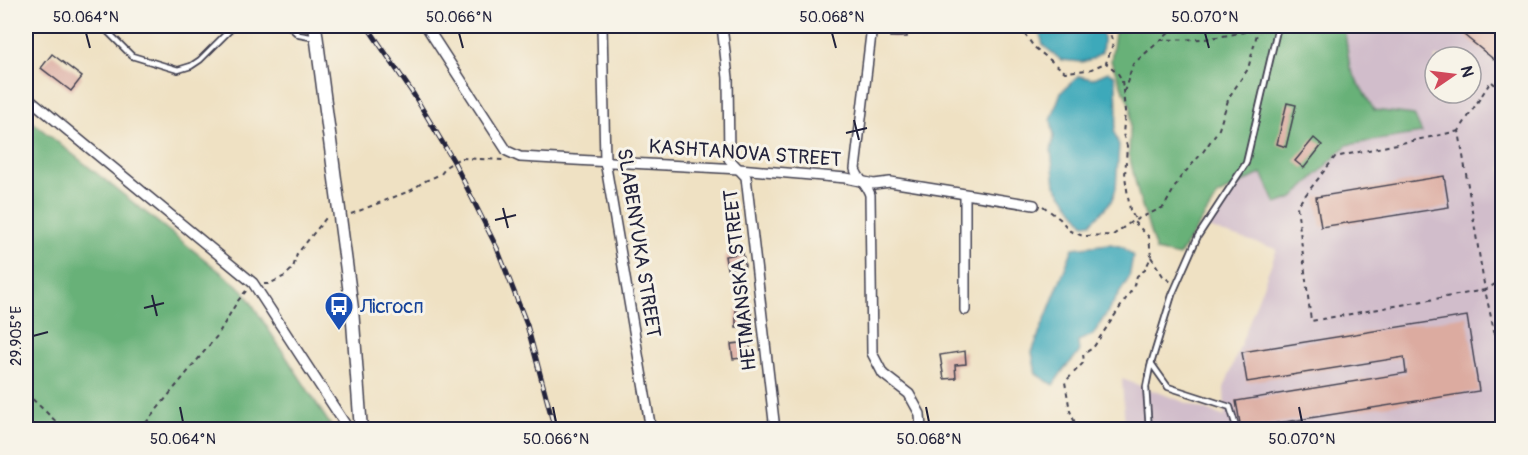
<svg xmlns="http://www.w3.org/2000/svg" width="1528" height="455" viewBox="0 0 1528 455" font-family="Pangolin,sans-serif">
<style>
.industrial{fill:#d1bdcb;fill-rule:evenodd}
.forest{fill:#68b178;stroke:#456a5a;stroke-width:1.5}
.water{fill:#3ca9ba;stroke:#2f667a;stroke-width:1.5}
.building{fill:#dcaba0}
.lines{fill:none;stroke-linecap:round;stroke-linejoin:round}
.service-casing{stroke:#413f4f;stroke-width:8}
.minor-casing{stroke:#413f4f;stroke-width:12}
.tertiary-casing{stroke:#413f4f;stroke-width:15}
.path{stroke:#413f4f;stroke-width:2;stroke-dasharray:4.5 4.5;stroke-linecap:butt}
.service{stroke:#fff;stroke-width:4.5}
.minor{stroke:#fff;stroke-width:9}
.tertiary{stroke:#fff;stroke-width:12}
.rail-casing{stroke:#22223b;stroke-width:5}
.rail{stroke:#f7f3e8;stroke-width:3;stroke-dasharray:9;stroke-linecap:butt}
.ticks{fill:none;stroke:#22223b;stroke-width:2}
.labels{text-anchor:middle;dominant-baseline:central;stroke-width:6;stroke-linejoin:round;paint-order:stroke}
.street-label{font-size:20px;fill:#22223b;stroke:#f7f3e8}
.transit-label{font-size:20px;fill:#164399;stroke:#f7f3e8;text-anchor:start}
.neatline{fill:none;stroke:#22223b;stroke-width:2}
.ticks-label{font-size:15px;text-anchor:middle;fill:#22223b}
</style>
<rect width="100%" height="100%" fill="#f7f3e8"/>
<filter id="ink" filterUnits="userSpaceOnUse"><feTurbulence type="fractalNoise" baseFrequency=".0167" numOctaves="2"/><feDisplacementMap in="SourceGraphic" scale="12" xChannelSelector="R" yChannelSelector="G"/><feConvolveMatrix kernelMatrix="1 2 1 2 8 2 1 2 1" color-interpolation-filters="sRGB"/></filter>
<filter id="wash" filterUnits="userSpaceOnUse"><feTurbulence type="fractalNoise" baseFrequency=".008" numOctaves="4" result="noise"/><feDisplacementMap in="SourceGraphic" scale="24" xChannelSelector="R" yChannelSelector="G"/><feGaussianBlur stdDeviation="1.35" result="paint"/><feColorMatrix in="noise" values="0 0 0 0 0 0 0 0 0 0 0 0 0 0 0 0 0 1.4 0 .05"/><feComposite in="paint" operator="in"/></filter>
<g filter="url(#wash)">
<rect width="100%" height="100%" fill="#efe1c3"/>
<path class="industrial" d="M1285 26H1502V429H1125L1122 379 1225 417 1224 388 1277 249 1208 228 1252 166ZM1435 57H1471V93H1435Z"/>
<g class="forest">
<path d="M1116 26H1344L1350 68 1374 110 1414 115 1422 133 1347 145 1293 198 1276 204 1262 173 1218 195 1179 256 1156 251 1138 193 1129 155 1131 108 1111 61Z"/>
<path d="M26 117 243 290 333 429H26Z"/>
</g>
<g class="water">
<path d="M1038 26H1099C1105 33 1103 42 1102 52L1092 59 1082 62 1061 60 1043 45Z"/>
<path d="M1108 72 1114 75 1116 83 1117 116 1114 132 1119 145 1116 188 1112 200 1100 214 1091 223 1084 224 1055 185 1051 151 1054 136 1051 120 1061 92 1079 76 1092 79Z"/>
<path d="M1110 244 1123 247 1133 256 1129 278 1093 335 1078 341 1079 353 1064 369 1053 385 1036 374 1032 352 1073 248Z"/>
</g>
<g id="blocks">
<g class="building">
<rect x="890" y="26" width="17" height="11"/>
<path d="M1453 26H1503V67Z"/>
<path d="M52 54 82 77 71 91 41 68Z"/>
<path d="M1287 103 1296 105 1286 147 1277 144Z"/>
<path d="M1314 138 1322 145 1304 168 1295 161Z"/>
<path d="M1444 176 1449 207 1321 227 1316 197Z"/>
<path d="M743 253 745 266 727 269 725 256Z"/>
<path d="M751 308V327H736V309Z"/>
<path d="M1467 316 1479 391 1241 429 1236 401 1406 373 1404 357 1247 382 1242 352Z"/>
<path d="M749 342 751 357 733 359 731 344Z"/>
<path d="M965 351 966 364 955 365 956 378 944 379 940 355Z"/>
</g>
</g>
</g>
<g filter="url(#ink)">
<use href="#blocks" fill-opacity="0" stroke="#413f4f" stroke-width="1.5"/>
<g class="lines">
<g class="service-casing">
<g id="service">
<path d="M102 26 132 56 178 70 191 66 200 60 234 26"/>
<path d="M289 26 299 35 316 38"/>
<path d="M1151 363 1168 387 1230 407 1237 430"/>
<path d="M1149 430 1146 387 1150 367 1172 295 1198 236 1246 163 1278 26"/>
</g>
</g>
<g class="minor-casing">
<g id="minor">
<path d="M426 26 507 151 520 157 739 169 846 178 874 184 890 182 1034 205"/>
<path d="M602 26 605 161 651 430"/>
<path d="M722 26 728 78 729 159 746 177 775 430"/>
<path d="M872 26 855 169C858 180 867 184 870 195L872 353 883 374 909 394 920 414 921 430"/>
<path d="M26 96 253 283 349 430"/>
<path d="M965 195V310"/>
</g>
</g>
<g class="tertiary-casing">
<path id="tertiary" d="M315 26 352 309 361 430"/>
</g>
<g class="path">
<path d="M1019 26 1034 47 1065 72 1089 70 1105 63"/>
<path d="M1022 29 1028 26"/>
<path d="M1160 40 1205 39 1257 30"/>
<path d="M1502 91 1491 81 1459 131 1485 290 1502 280"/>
<path d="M1124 92 1133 64 1177 26"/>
<path d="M1459 131 1335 157 1297 206 1311 321 1485 290 1502 367"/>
<path d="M1043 206 1060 219 1070 231 1083 236 1113 235 1131 222 1164 207 1180 178 1203 152 1219 129 1229 97 1248 69 1259 26"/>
<path d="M351 214 412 190 423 182 441 174 447 166 460 158 503 160"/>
<path d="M1151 257 1163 276 1171 282"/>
<path d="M264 284H269L285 276 293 268 297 254 326 218H330"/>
<path d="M26 393 65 430"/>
<path d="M140 430 217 336 237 302 246 291"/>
<path d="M1078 430 1070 411 1065 382 1084 362 1083 354 1093 348 1133 288 1137 276 1145 270 1151 257 1149 237 1134 222 1135 219 1130 210 1125 176 1127 146 1123 134 1125 111 1122 80 1117 72 1106 63 1113 44 1108 26"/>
</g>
<use href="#service" class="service"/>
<use href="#minor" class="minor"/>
<use href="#tertiary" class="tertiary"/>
<g class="rail-casing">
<path id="rail" d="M367 26 414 95 453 160 497 248 527 325 555 430"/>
</g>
<use href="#rail" class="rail"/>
</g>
</g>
<path class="ticks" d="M86 33 90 48M459 33 463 48M832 33 836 48M1205 33 1209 48M854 120 859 140M846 133 867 128M503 208 508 228M495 220 516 215M152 295 157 316M144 308 164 303M33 336 48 332M180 407 183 422M553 407 556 422M926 407 929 422M1299 407 1302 422"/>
<defs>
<g id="bus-pin" transform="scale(1.5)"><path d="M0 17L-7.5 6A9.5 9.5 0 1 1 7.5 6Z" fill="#1a4fb4" stroke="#f7f3e8"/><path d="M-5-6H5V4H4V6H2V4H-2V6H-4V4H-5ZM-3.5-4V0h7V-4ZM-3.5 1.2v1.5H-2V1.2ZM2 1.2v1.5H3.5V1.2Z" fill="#fff"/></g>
</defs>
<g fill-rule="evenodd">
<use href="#bus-pin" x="339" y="306"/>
</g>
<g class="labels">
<g class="street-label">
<text transform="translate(745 153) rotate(4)">KASHTANOVA STREET</text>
<text transform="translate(639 243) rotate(81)">SLABENYUKA STREET</text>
<text transform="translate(740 280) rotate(-96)">HETMANSKA STREET</text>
</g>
<g class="transit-label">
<text x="360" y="306">Лісгосп</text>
</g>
</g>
<rect width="1528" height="455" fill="none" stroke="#f7f3e8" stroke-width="66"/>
<g transform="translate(1453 75) rotate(76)"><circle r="28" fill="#f7f3e8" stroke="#a29fa3" stroke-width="1.5"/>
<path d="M0-4.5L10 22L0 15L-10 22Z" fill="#d1495b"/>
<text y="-9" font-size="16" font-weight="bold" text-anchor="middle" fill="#22223b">N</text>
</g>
<rect x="33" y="33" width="1462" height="389" class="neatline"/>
<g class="ticks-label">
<text x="86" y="22">50.064°N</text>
<text x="459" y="22">50.066°N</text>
<text x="832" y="22">50.068°N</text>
<text x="1205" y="22">50.070°N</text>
<text transform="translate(16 336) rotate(-90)" y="5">29.905°E</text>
<text x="183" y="444">50.064°N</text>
<text x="556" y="444">50.066°N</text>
<text x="929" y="444">50.068°N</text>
<text x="1302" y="444">50.070°N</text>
</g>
</svg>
